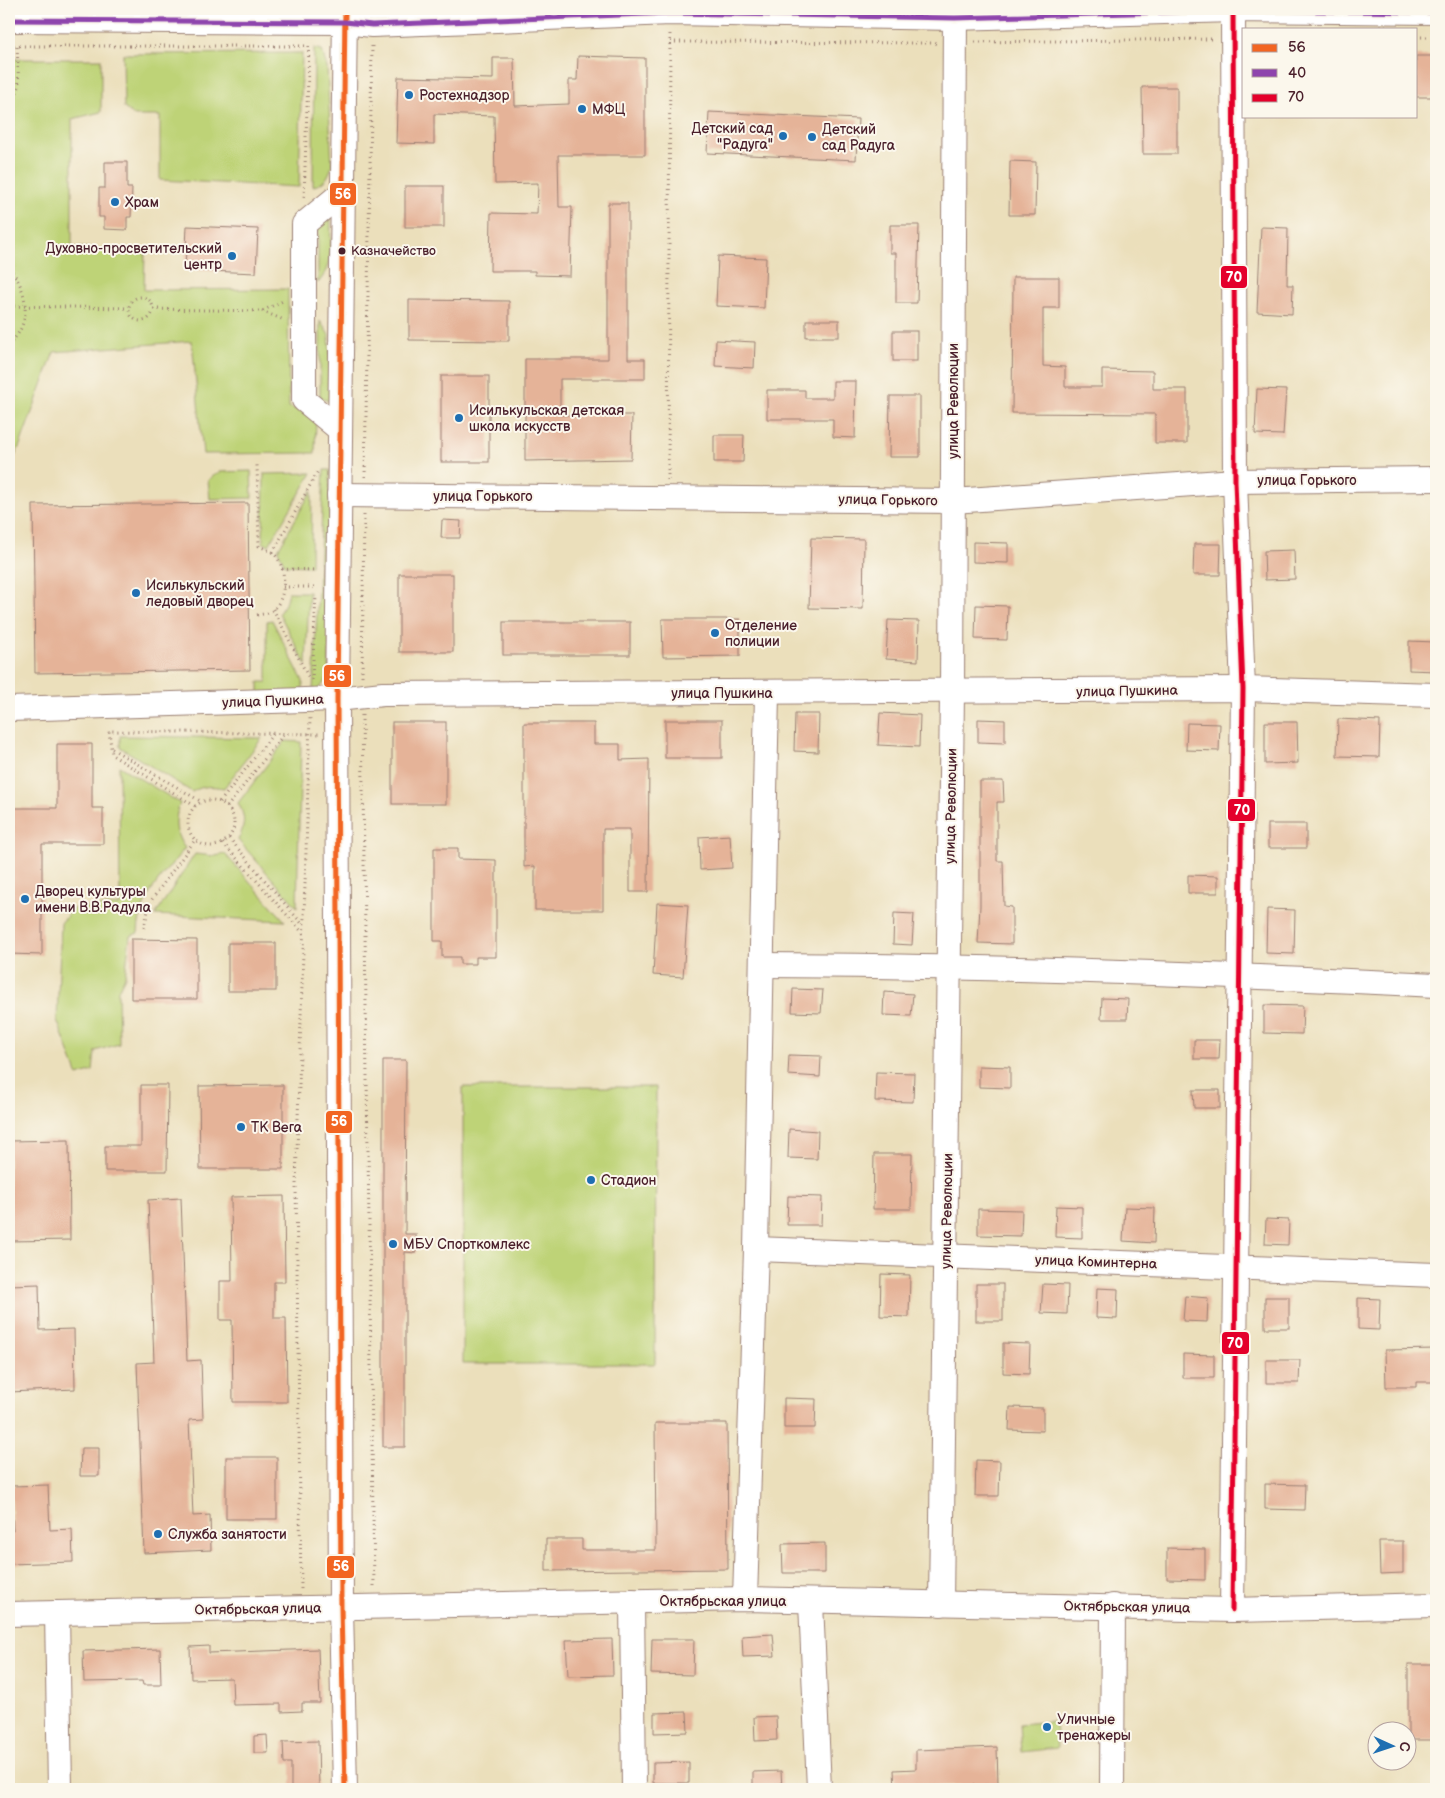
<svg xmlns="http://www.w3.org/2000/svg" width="1445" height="1798" viewBox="0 0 1445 1798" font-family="'Balsamiq Sans',sans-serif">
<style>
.green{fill:#bed377;stroke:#847951}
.building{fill:#e5b398}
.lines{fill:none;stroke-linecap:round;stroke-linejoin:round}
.minor-casing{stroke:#9a7f73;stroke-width:26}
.path{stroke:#9a7f73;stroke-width:3;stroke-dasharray:1 4;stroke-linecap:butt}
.minor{stroke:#fff;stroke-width:24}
.bus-1-casing{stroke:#fbf7ec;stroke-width:9}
.bus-2-casing{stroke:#fbf7ec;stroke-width:9}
.bus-3-casing{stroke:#fbf7ec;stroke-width:9}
.bus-1{stroke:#f26522;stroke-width:5}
.bus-2{stroke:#8e44ad;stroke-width:5}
.bus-3{stroke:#e4002b;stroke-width:5}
.poi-dot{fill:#1f6fb2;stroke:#fbf7ec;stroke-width:2}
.bus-dot{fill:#4a1f2b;stroke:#fbf7ec;stroke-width:2}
.labels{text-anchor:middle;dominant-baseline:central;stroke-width:4;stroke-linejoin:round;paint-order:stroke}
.bus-label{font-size:13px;fill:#4a1f2b;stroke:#fbf7ec;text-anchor:start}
.poi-label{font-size:14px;fill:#4a1f2b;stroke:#fbf7ec;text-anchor:start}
.street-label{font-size:14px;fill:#4a1f2b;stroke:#fbf7ec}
.line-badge{stroke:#fbf7ec;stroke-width:2}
.badge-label{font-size:14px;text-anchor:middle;font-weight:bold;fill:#fff}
</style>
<rect width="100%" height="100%" fill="#fbf7ec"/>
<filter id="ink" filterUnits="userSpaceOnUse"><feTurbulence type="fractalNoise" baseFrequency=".02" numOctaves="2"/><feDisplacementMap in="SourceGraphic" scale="10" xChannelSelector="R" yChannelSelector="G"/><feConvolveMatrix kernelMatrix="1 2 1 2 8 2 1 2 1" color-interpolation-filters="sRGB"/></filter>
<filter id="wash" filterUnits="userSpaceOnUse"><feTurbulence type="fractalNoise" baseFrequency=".0096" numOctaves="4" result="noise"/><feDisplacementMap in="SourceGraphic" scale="20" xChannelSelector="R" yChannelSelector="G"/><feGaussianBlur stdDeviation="1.12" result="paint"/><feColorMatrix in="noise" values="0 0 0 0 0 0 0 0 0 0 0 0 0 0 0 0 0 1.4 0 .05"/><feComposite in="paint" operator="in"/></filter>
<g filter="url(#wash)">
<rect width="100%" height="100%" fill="#ebdfbb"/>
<g class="green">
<path d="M314 48 322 50 327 68 332 166C328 177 325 184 313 186Z"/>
<path d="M302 53 299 187 160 180V116H135L124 108 123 54Z"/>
<path d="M9 59H101V112L72 119V247L145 251 144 290 288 289 289 407 316 417 315 453 203 454 192 341 54 352 20 445 9 469Z"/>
<path d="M331 216C330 238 334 266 318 283V218Z"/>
<path d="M320 321 329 335 333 403 320 397Z"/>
<path d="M324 470H330L329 677 318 690 313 691Z"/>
<path d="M251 471 252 498 210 499 208 480 219 472Z"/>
<path d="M312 473 269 545 263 543 264 474Z"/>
<path d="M312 490 311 566 285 565 278 550Z"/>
<path d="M288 592H309L306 665 279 613 285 604Z"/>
<path d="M272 620 303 681V692L259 694V682H267V621Z"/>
<path d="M120 736 262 738 224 788C212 786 203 785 192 792L120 747Z"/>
<path d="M285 741 301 742 297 907 238 840C245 826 246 817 238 803Z"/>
<path d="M119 766 180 803C174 819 174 834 185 848 163 876 140 895 138 933L130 936 125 976 118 990 119 1044 95 1051 93 1071 78 1076 57 1020 61 923 74 908 120 905Z"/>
<path d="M195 854 215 856 225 854 285 921 155 915Z"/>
<path d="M463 1087H656L655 1364H463Z"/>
<path d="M1055 1721 1057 1748 1021 1752 1019 1724Z"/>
</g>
<g id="blocks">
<g class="building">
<path d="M578 56 645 58V155H558L559 207H572L570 276 535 275V271H490L491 213 537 214 538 183 495 184 494 116 434 114V144L396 143 398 77 493 79V58H514L515 106 569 104V80H577Z"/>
<rect x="1416" y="56" width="20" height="41"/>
<path d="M1142 87H1177V154H1143Z"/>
<path d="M709 112 858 119 856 160 707 153Z"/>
<path d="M1010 161 1036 162 1035 215H1009Z"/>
<path d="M105 162H127V188H132L131 217H127V230L104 229V217H99V188H105Z"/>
<rect x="405" y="186" width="39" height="41"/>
<path d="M608 203H628V359H645V379H560V415H632L631 459 525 461V359H608Z"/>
<path d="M890 225H919L917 303H896V253H890Z"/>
<path d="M187 226 258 229 256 273 185 270Z"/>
<path d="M1261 227 1288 228 1287 285H1293L1292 314 1257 312Z"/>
<path d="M718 256 766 258 764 308 716 306Z"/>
<path d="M1013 277H1059V308H1043V366L1065 367V387H1102V370L1153 371V389H1187V443H1155V414L1012 413Z"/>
<path d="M409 300 509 301V341L409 340Z"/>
<rect x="806" y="320" width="33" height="17"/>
<rect x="893" y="331" width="24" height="30"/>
<path d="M716 340 755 342 754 368 715 366Z"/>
<rect x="441" y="376" width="48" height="86"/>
<path d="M833 381H856L855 438 833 437V419H767V390H805V398H833Z"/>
<path d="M1257 389 1286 390 1283 435 1255 434Z"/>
<path d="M890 396H920V457H889Z"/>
<path d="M714 435H744L743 462H714Z"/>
<path d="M248 503 250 670 35 673 33 505Z"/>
<path d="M442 520 461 521 460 538H441Z"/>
<path d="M811 538 864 539 863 609 809 608Z"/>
<path d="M973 542 1008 543V563L973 562Z"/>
<path d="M1194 544H1221L1220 575H1193Z"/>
<path d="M1294 550 1295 579 1265 580 1264 551Z"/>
<rect x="399" y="574" width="54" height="78"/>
<path d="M976 605 1008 606 1007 640 975 639Z"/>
<path d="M662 619H740V656L663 657Z"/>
<path d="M888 620 919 621 918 661 886 659Z"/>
<rect x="503" y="622" width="127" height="33"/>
<path d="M1409 641 1436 642V671L1409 670Z"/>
<path d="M880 713 920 715 919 747 878 745Z"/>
<path d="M795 714H819L818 752 794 751Z"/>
<path d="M978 719 1005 720V743L978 742Z"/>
<path d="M1338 719 1380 721 1379 757 1337 756Z"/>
<rect x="665" y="720" width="57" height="38"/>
<rect x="392" y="722" width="54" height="82"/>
<path d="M1265 722H1297L1298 763 1265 764Z"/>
<path d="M524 723H594V744H620V760L649 759 648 892H630V829H603V910H535V866L524 867Z"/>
<path d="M1187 723 1220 724 1219 751 1186 750Z"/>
<path d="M57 744H92V808H103V844H42V955L9 954V808H57Z"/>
<path d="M980 781H1003L1004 802H997V861H1003L1004 906 1012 907V944L978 943 980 906Z"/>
<rect x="1268" y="824" width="38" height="24"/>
<path d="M730 835 732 868 700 870 699 837Z"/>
<path d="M434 848H458V859L496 860V957H476V964H460V957H442V941H434Z"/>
<path d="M1188 875 1218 876V893H1188Z"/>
<path d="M657 903 688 905 683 977 653 975Z"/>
<path d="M1267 909 1295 910 1294 954 1266 953Z"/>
<path d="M894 913 914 914 912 945 893 944Z"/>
<path d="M131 939 197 940V999H131Z"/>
<rect x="228" y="943" width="48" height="48"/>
<path d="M793 989 823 990 821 1013 792 1012Z"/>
<path d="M884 992 913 994 911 1016 883 1015Z"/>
<path d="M1102 998 1128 999 1127 1019H1101Z"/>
<path d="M1264 1005 1303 1006 1302 1034 1264 1033Z"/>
<path d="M1194 1040H1220L1219 1059H1194Z"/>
<path d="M789 1055 821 1056 820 1077 788 1075Z"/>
<path d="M383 1060H406L405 1234H416V1253L405 1252V1447H383Z"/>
<path d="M979 1066 1010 1067V1088L979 1087Z"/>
<path d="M876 1072 914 1073 913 1102 875 1101Z"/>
<path d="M141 1085H168L167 1171H105V1146H141Z"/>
<path d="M283 1085V1169H200L199 1086Z"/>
<path d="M1193 1090H1220V1108H1194Z"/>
<path d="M789 1129 818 1131 817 1159 788 1158Z"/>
<path d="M69 1140 70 1240 9 1241V1141Z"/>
<path d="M874 1154H912L911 1209H873Z"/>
<path d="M284 1196 285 1282H274V1318H286L287 1402H233L232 1320H220V1281H232L231 1197Z"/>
<path d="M788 1196 822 1197 821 1225H787Z"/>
<path d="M181 1198 187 1361 201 1360 203 1419 189 1420 193 1516 210 1515 211 1550 144 1553 137 1363 154 1362 148 1200Z"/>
<path d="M1056 1206 1082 1207V1238L1055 1237Z"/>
<path d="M1125 1207 1155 1208 1154 1243 1123 1241Z"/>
<path d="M978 1209 1022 1210 1021 1236 978 1235Z"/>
<path d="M1266 1219 1289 1220 1288 1245 1265 1244Z"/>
<path d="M881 1274 910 1275 909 1317 880 1316Z"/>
<path d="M39 1284 40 1330 74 1329 75 1389 9 1392V1285Z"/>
<rect x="976" y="1284" width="27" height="37"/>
<path d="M1043 1284 1068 1285 1067 1314 1041 1313Z"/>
<path d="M1097 1288 1118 1289 1117 1319 1096 1318Z"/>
<path d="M1185 1296 1208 1298 1207 1322 1183 1321Z"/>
<rect x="1265" y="1297" width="24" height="31"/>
<path d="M1358 1298 1380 1299 1379 1330 1358 1329Z"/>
<path d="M1003 1343 1030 1344 1029 1374 1003 1373Z"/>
<path d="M1436 1349V1382H1416V1387H1386L1385 1350Z"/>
<path d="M1183 1354 1214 1355V1378H1183Z"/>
<path d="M1266 1360H1300L1299 1383H1266Z"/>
<path d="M784 1398 816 1399 815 1428H784Z"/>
<path d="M1010 1407 1043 1408V1431L1009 1430Z"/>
<path d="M655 1423H727L728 1569 546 1571V1539H582V1550H656Z"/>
<path d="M81 1448H99V1476H80Z"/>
<rect x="226" y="1457" width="51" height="62"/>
<path d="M976 1460 1000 1461 999 1496H975Z"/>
<path d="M1265 1484 1305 1485 1304 1510 1265 1509Z"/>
<path d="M48 1485 50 1530 72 1529 73 1562 9 1564V1531H13L11 1486Z"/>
<path d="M1379 1541H1403V1573L1380 1574Z"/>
<path d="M825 1543V1573H783L782 1544Z"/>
<path d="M1167 1548 1205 1549V1580L1167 1579Z"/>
<path d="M773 1634 775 1656 743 1657 742 1636Z"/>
<path d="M612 1639 613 1675 568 1676 566 1640Z"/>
<path d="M652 1639H694L693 1675 651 1674Z"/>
<path d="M209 1646V1653L318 1649 320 1703H302V1711L281 1712V1704L233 1705 232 1678 191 1679 190 1647Z"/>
<path d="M160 1649 161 1685H143L142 1681 84 1682 83 1651Z"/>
<rect x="1408" y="1664" width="28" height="76"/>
<path d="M687 1712 688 1732 654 1733V1713Z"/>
<path d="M776 1716 777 1740 755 1741 754 1717Z"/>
<path d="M267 1735 268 1753H254V1736Z"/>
<path d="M318 1741 319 1789H291V1763H284L283 1742Z"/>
<path d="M997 1747 998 1784 936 1786V1789H895L894 1770 916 1769V1750Z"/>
<path d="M689 1762V1783H653V1763Z"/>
<path d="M781 1771 782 1789H753V1772Z"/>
</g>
</g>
</g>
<g filter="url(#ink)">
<use href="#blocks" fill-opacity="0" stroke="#9a7f73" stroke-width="1"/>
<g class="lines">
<g class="minor-casing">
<g id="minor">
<path d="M345 9 337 699 341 1607 345 1789"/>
<path d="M9 20 345 22 372 25 670 13 955 18 1233 10 1436 12"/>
<path d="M339 429 304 400V224L343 192"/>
<path d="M339 495 953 501 1235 481 1436 479"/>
<path d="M9 709 337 699 383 694 1243 689 1436 695"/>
<path d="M762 965C987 966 1211 974 1436 985"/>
<path d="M756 1249 1436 1275"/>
<path d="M745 1599 756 1249 767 693"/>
<path d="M632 1601 634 1789"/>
<path d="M811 1602 819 1789"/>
<path d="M941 1604 952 693 955 9"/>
<path d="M1232 1610 1243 689 1235 481 1233 10"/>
<path d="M57 1613 60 1789"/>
<path d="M9 1614 745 1599 1232 1610 1436 1605"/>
<path d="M1112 1789 1113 1606"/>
</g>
</g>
<g class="path">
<path d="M1416 37H1436"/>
<path d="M670 42 936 43"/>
<path d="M975 42 1214 39"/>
<path d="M9 46H309L304 198"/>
<path d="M9 111 19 87 17 46"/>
<path d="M9 268C28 289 33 323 9 344"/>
<circle cx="141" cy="309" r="12"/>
<path d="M9 306 129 308"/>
<path d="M153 309 262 311 285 300"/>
<path d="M262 311 284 320"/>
<path d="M365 477 372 45"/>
<path d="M668 480 670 33"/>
<path d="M273 552 318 471"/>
<path d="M282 569 317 570"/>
<path d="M283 587H316"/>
<path d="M273 609 310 680"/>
<path d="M257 615C262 614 268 614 272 611 287 599 288 566 273 553 269 550 263 548 259 546L257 465"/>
<path d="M362 676 364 515"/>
<path d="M312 680 316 596"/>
<path d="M362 715 374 1586"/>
<path d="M112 749 202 802"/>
<circle cx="211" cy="823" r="23"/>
<path d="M220 802 273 734"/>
<path d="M195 806 112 755 109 731 319 734"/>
<path d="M227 807 284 734"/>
<path d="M229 838 303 925"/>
<path d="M223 843 304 934"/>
<path d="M144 928 150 902 195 840"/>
<path d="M301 1589 296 1185 310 718"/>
</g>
<use href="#minor" class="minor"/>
<g class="bus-1-casing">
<path id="bus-1" d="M345 9 337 699 341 1607 345 1789"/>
</g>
<g class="bus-2-casing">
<path id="bus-2" d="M9 20 345 22 372 25 670 13 955 18 1233 10 1436 12"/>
</g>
<g class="bus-3-casing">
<path id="bus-3" d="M1232 1610 1243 689 1235 481 1233 10"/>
</g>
<use href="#bus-1" class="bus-1"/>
<use href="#bus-2" class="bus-2"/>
<use href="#bus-3" class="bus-3"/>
</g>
</g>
<g class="poi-dot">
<circle cx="409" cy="95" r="5"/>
<circle cx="582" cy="109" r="5"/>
<circle cx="783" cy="136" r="5"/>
<circle cx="812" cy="137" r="5"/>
<circle cx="115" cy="202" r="5"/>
<circle cx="232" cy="256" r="5"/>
<circle cx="459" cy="418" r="5"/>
<circle cx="136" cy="593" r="5"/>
<circle cx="715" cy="633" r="5"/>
<circle cx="25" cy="899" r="5"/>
<circle cx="241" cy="1127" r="5"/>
<circle cx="591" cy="1180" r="5"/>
<circle cx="393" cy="1244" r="5"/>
<circle cx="158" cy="1534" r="5"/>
<circle cx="1047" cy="1727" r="5"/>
</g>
<circle class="bus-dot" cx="342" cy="251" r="4.5"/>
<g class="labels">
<g class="bus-label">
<text x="351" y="251">Казначейство</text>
</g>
<g class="poi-label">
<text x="419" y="95">Ростехнадзор</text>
<text x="592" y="109">МФЦ</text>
<text x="773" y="128" text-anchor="end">Детский сад<tspan x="773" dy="16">"Радуга"</tspan></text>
<text x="822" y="129">Детский<tspan x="822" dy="16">сад Радуга</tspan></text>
<text x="125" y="202">Храм</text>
<text x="222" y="248" text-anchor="end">Духовно-просветительский<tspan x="222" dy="16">центр</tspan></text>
<text x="469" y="410">Исилькульская детская<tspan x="469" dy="16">школа искусств</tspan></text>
<text x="146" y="585">Исилькульский<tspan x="146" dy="16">ледовый дворец</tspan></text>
<text x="725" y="625">Отделение<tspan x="725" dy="16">полиции</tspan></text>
<text x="35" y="891">Дворец культуры<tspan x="35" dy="16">имени В.В.Радула</tspan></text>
<text x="251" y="1127">ТК Вега</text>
<text x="601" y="1180">Стадион</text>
<text x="403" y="1244">МБУ Спорткомлекс</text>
<text x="168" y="1534">Служба занятости</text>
<text x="1057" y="1719">Уличные<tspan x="1057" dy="16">тренажеры</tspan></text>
</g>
<g class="street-label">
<text transform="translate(953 401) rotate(-90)">улица Революции</text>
<text x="1307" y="480">улица Горького</text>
<text x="483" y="496">улица Горького</text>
<text transform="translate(888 500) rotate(1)">улица Горького</text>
<text transform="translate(1127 691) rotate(-1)">улица Пушкина</text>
<text x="722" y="693">улица Пушкина</text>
<text transform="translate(273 701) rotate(-2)">улица Пушкина</text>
<text transform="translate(951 806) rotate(-89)">улица Революции</text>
<text transform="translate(947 1211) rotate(-89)">улица Революции</text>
<text transform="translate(1096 1262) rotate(2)">улица Коминтерна</text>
<text x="723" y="1601">Октябрьская улица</text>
<text transform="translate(1127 1607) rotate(1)">Октябрьская улица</text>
<text transform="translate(258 1609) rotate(-1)">Октябрьская улица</text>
</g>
</g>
<g class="line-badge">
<rect x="329" y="182" width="28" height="24" rx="5" fill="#f26522"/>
<rect x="1220" y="265" width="28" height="24" rx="5" fill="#e4002b"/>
<rect x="323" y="664" width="29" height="24" rx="5" fill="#f26522"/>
<rect x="1227" y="798" width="29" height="24" rx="5" fill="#e4002b"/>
<rect x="325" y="1110" width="28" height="24" rx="5" fill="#f26522"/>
<rect x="1221" y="1331" width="29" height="24" rx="5" fill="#e4002b"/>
<rect x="326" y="1555" width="29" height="24" rx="5" fill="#f26522"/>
</g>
<g class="badge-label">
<text x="343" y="199">56</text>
<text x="1234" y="282">70</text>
<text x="337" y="681">56</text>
<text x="1242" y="815">70</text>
<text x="339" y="1126">56</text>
<text x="1235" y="1348">70</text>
<text x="341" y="1571">56</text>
</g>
<rect width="1445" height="1798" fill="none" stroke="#fbf7ec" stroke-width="30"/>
<rect x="1242" y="28" width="175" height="90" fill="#fbf7ec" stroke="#b4a19f"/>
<rect x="1252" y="44" width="25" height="8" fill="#f26522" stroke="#b4a19f"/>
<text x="1288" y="52" font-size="15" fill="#4a1f2b">56</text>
<rect x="1252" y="69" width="25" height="8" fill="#8e44ad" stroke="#b4a19f"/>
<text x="1288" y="78" font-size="15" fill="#4a1f2b">40</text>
<rect x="1252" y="94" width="25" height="8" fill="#e4002b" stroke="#b4a19f"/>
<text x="1288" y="102" font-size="15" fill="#4a1f2b">70</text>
<g transform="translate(1392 1746) rotate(93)"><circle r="24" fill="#fbf7ec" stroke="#b4a19f"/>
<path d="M0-4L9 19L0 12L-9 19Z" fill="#1f6fb2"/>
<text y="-8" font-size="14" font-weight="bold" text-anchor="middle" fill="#4a1f2b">С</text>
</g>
</svg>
